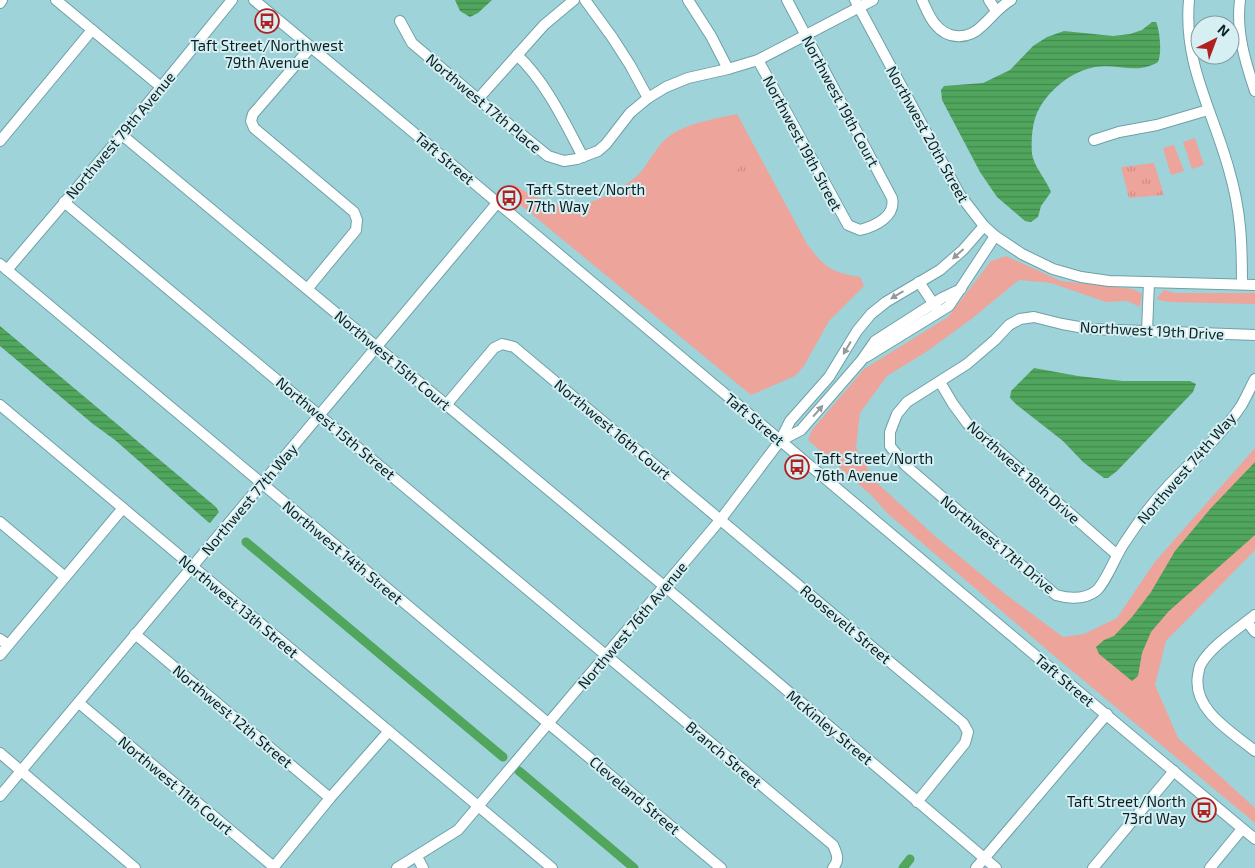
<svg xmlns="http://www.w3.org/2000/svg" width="1255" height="868" viewBox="0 0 1255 868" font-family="'Exo 2',sans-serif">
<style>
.grass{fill:#eda49b}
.park{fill:url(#park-tufts)}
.water{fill:url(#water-rules)}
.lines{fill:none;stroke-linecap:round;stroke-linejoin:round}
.canal{stroke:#51a65e;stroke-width:9}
.minor-casing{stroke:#6ea0a7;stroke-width:12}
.minor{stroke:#fff;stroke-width:10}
.oneway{fill:#919b9c}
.labels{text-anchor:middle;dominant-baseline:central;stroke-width:4;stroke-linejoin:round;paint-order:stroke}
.poi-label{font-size:15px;fill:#0b2023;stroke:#d5eff2;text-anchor:start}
.street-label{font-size:15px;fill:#0b2023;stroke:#d5eff2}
</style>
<defs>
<pattern id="park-tufts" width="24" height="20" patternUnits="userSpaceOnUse" patternTransform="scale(1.25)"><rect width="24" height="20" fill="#eda49b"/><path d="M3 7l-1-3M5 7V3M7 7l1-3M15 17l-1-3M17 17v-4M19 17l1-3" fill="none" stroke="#ca8d85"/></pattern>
<pattern id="water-rules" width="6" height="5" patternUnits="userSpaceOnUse" patternTransform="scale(1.25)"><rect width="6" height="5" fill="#51a65e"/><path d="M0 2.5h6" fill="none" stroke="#41874d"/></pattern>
</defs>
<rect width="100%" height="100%" fill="#9fd3da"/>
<g class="grass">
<path d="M737 114 807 244C825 268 831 272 860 277L864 286 829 321 804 366 795 376 751 395 505 192 513 184C527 194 551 205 569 206 587 208 628 186 640 173 651 160 657 144 672 134 691 122 715 119 737 114Z"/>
<path d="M1195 138 1204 165 1192 169 1183 142Z"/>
<path d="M1174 145 1184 171 1171 175 1163 148Z"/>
<path d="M1006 256 1061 281 1133 289 1142 294 1140 307 1127 301 1106 302 1051 283 1019 280 970 320 926 352 887 376 860 413 856 448 875 481 937 538 1004 593 1063 637 1084 634 1117 618 1154 563 1255 448V550L1166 641 1155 685 1178 738 1255 808V823L1053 655 887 513 871 495 808 440 812 430 864 369 948 317 991 261Z"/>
<path d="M1164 290 1175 293H1255V304L1168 302 1156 299Z"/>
</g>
<g class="park">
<path d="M742 160 752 166 749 183 734 178Z"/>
<path d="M1154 163 1164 195 1129 198 1121 167Z"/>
</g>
<g class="water">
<path d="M455 0H492L478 13 470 17 460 11Z"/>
<path d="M1152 22H1156C1160 30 1162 54 1158 62 1137 75 1117 63 1095 67 1072 71 1050 89 1039 109 1032 121 1031 141 1032 154 1034 167 1046 179 1051 192L1041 206 1038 217 1031 222 1025 221 997 197 980 172 942 100 941 90 944 86 983 83 1010 70 1033 46 1047 37 1064 31 1113 36 1130 34 1142 30Z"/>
<path d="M0 326 216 507 219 512 210 523 207 521 115 440 93 424 0 346Z"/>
<path d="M1034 368 1078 376 1123 381H1190L1196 384 1193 392 1117 471 1108 478H1104L1083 462 1063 441 1017 405 1010 398 1011 391Z"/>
<path d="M1255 462V535L1169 611 1151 632 1142 653 1138 676 1132 681 1099 654 1096 647 1104 640 1114 636 1132 617 1151 592 1175 551 1211 508Z"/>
</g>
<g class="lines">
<g class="canal">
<path d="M246 542 503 757"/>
<path d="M519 771 634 868"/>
<path d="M903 868 910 859"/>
</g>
<g class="minor-casing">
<g id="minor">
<path d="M56 0 161 87"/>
<path d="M254 0C590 277 920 561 1255 839"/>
<path d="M585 0 612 37 630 65 648 98"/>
<path d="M688 0 711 36 728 69"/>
<path d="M855 0 960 195 984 226 995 236 1022 254 1053 269 1081 277 1109 281 1255 285"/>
<path d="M922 0C926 8 929 17 935 24 948 40 968 40 982 26 992 17 999 7 1011 0"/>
<path d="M989 0 996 11"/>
<path d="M1189 0C1183 64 1213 111 1229 170 1241 211 1242 242 1242 284"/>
<path d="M1240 0C1236 32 1245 61 1255 91"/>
<path d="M0 3 2 0"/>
<path d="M400 21 412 43 478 99 548 156 564 161 577 159 598 151 606 144 630 113 648 98 666 87 688 78 728 69 758 60 873 0"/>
<path d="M517 55C546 82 565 123 583 157"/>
<path d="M758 60 848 225 860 230C876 226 896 216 892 198L787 0"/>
<path d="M478 99 544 25 574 0"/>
<path d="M122 135 664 586 996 868"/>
<path d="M1094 140 1119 132 1157 125 1208 110"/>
<path d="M0 141 92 30"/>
<path d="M64 202 833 845C837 854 840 860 833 868"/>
<path d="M0 264 721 868"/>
<path d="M7 270 122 135 232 0"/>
<path d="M919 282 937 309"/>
<path d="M308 288 356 230 357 220 354 212 254 128 251 121 253 114 311 47"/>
<path d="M1147 331 1149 282"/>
<path d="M1255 335 1090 329 1062 324 1034 317 1020 319 1009 325 995 340 967 364 907 402 897 414 890 432V446L905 465 1056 595C1070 599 1084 600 1096 591 1106 583 1116 554 1125 542 1138 522 1153 502 1169 485 1194 459 1221 436 1241 406 1246 398 1250 388 1255 379"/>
<path d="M866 357 949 306 995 236"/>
<path d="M940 382 953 404 967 423 1116 554"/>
<path d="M0 405 552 868"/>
<path d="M446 405 494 348 502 344 514 347 963 723 968 732 965 743 917 802"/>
<path d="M780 441 801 430 861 361 875 341 942 298 961 289"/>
<path d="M0 522 64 576"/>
<path d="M1255 615C1239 628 1211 646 1201 664 1199 667 1199 671 1198 675 1192 710 1232 732 1255 751"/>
<path d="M1247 622 1255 632"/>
<path d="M135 634 330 798"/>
<path d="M0 639 8 645"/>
<path d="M0 655 123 508"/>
<path d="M79 703 274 867"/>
<path d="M0 753 135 868"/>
<path d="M0 796 498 202"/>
<path d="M417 857 423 868"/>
<path d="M273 868 330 798 389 731"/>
<path d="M397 868 458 830 721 519 780 441 790 421 829 377 857 331 871 314 886 302 940 270 963 250 984 226"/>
<path d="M976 868 1107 714"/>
<path d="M1093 868 1174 771"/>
<path d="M1210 868 1242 829"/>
</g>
</g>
<use href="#minor" class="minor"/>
</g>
<defs><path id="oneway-solid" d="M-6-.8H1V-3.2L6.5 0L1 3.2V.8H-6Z" transform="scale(1.25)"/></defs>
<g class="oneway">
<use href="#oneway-solid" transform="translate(958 254) rotate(138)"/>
<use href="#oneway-solid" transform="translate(897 295) rotate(149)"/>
<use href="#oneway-solid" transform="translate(847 348) rotate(121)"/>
<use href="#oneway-solid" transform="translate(818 411) rotate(-49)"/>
</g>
<defs>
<g id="bus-ring" transform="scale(1.25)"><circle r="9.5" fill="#d5eff2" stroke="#b02020" stroke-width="1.5"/><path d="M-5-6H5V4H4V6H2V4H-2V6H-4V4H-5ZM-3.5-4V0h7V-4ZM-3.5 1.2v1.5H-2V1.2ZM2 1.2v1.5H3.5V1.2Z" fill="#b02020"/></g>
</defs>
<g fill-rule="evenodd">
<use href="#bus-ring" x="267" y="21"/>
<use href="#bus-ring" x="509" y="198"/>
<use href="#bus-ring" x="797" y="467"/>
<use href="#bus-ring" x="1204" y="810"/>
</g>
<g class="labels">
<g class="poi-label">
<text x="267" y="45" text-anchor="middle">Taft Street/Northwest<tspan x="267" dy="17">79th Avenue</tspan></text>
<text x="526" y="189">Taft Street/North<tspan x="526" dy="17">77th Way</tspan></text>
<text x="814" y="458">Taft Street/North<tspan x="814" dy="17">76th Avenue</tspan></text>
<text x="1186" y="801" text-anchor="end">Taft Street/North<tspan x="1186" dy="17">73rd Way</tspan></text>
</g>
<g class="street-label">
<text transform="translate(841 101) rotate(62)">Northwest 19th Court</text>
<text transform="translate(484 103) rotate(40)">Northwest 17th Place</text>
<text transform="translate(928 134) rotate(61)">Northwest 20th Street</text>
<text transform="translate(120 135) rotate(-50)">Northwest 79th Avenue</text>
<text transform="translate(803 143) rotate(62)">Northwest 19th Street</text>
<text transform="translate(445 158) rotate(40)">Taft Street</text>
<text transform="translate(1152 330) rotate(3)">Northwest 19th Drive</text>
<text transform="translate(393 360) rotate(40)">Northwest 15th Court</text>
<text transform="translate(755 419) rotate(40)">Taft Street</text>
<text transform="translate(336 428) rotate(40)">Northwest 15th Street</text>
<text transform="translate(613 429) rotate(40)">Northwest 16th Court</text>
<text transform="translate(1186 468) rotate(-49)">Northwest 74th Way</text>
<text transform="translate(1024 472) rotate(42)">Northwest 18th Drive</text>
<text transform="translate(249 499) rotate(-50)">Northwest 77th Way</text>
<text transform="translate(998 544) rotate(40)">Northwest 17th Drive</text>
<text transform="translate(343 552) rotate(40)">Northwest 14th Street</text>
<text transform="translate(239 606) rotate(40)">Northwest 13th Street</text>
<text transform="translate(846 624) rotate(40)">Roosevelt Street</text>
<text transform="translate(632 625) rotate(-50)">Northwest 76th Avenue</text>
<text transform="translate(1065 680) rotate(40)">Taft Street</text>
<text transform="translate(233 716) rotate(40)">Northwest 12th Street</text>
<text transform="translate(830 727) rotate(40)">McKinley Street</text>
<text transform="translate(724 754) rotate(40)">Branch Street</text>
<text transform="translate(176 785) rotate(40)">Northwest 11th Court</text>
<text transform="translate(635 795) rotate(40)">Cleveland Street</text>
</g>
</g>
<g transform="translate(1215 40) rotate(42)"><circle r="24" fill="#d5eff2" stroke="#849c9f"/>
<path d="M0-4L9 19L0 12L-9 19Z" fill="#b02020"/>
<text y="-8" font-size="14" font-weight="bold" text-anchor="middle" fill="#0b2023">N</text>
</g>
</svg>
